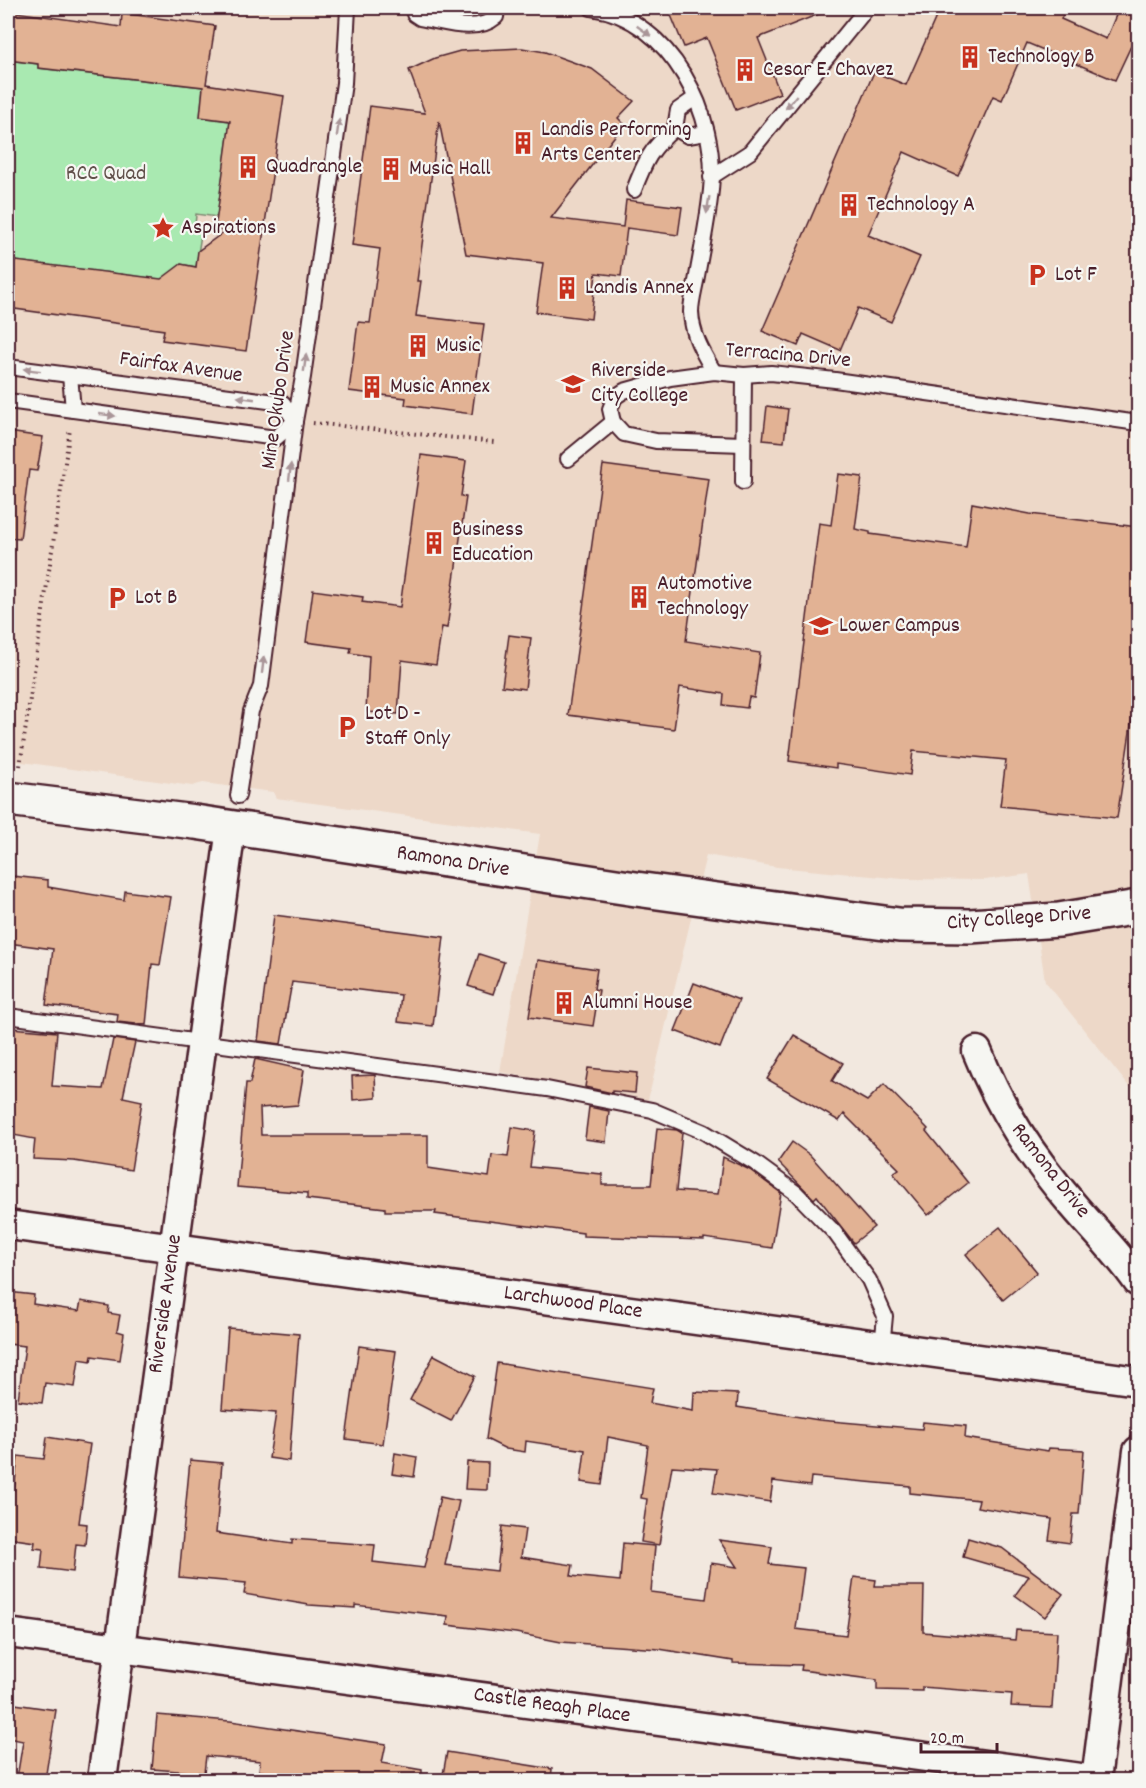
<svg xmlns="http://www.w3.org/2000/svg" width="1146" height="1788" viewBox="0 0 1146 1788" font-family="Dekko,sans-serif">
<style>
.built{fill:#edd8c8}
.green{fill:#a9e9b1;stroke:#7a846e;stroke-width:1.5}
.building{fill:#e2b294;stroke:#4a1f2b;stroke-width:1.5}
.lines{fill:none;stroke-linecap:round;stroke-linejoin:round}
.service-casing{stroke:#4a1f2b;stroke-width:18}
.minor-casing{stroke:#4a1f2b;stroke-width:33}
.tertiary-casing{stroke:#4a1f2b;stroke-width:38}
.path{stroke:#4a1f2b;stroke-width:4;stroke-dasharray:1.5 4.5;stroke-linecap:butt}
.service{stroke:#f6f6f2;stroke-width:14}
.minor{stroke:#f6f6f2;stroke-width:28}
.tertiary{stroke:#f6f6f2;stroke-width:33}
.oneway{fill:#a99598}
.labels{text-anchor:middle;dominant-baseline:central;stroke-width:4.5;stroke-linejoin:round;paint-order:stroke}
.poi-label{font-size:22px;fill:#4a1f2b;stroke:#f6f6f2;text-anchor:start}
.park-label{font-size:22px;fill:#62524c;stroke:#f6f6f2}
.street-label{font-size:22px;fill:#4a1f2b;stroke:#f6f6f2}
</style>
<rect width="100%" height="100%" fill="#f2e8df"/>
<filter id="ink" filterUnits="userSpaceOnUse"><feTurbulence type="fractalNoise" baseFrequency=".0167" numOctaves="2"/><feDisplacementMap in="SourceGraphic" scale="12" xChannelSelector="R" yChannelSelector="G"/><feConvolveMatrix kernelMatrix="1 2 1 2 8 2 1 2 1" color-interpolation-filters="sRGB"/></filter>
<g filter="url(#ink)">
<path class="built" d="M8 8H1138V1093L1127 1084 1045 981 1029 874 985 880 903 879 777 867 706 855 648 1100 500 1072 540 834 276 798 273 792 203 783 192 786 8 760Z"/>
<path class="green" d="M8 60 38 64V68L203 87 200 117 230 121 217 217 196 214 195 227 202 228 196 267 181 264 167 280 8 260Z"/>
<g class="building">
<path d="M668 8H831L832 9 758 38 780 93 736 110 707 38 684 47Z"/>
<path d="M940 8H1066L1061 19 1106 39 1119 8H1138V31L1115 80 1027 43 1002 100 993 96 958 176 904 152 868 235 920 257 891 322 858 308 840 350 803 334 798 346 762 331 874 72 906 85Z"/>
<path d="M8 11 121 27 122 13 215 26 206 84 284 96 246 351 162 340 164 330 8 308V260L161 279 181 264 196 267 198 251 225 231 215 230 230 121 200 117 203 87 38 68V64L8 60Z"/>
<path d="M522 48 545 52 592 69 634 101 618 118 624 124 551 218 623 227 626 200 682 207 678 235 627 228 621 276 596 273 591 319 536 312 543 263 466 254 439 121 417 281H421L416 316 484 324 472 414 405 405 406 398 349 391 358 322 370 323 380 249 352 245 370 106 425 113 409 70 435 58 460 51Z"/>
<path d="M767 406 788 409 784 442 763 440Z"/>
<path d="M8 432 43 437 37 471 29 470 20 539 8 538Z"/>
<path d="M421 455 466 461 461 496 466 497 447 628 442 627 436 665 402 660 398 714 366 712 369 656 350 653 351 648 306 642 313 590 363 597 362 602 400 607Z"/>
<path d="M603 465 709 479 686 641 760 653 754 698 749 697 747 708 723 705 724 694 680 687 674 729 568 715Z"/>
<path d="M838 474 862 477 855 529 870 532V534L966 547 972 503 1030 514 1138 527V679L1117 818 1000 806 1006 760 913 751 910 775 836 764V768L789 761 819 523 831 525Z"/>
<path d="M509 635 531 638 525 689 502 686Z"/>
<path d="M12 876 48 880V887L124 900 125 891 171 897 160 965 152 964 146 1025 117 1022 118 1014 46 1005 53 949 8 943V902Z"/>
<path d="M274 915 444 937 433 1026 398 1022 401 995 292 982 281 1044 258 1041Z"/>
<path d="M479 954 504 962 493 994 468 986Z"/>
<path d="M538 960 597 969 594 989 599 990 593 1026 529 1017Z"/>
<path d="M694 983 739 1000 720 1048 675 1031Z"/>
<path d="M11 1028 57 1032 52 1086 103 1089 113 1039 135 1042 123 1097 142 1101 131 1170 74 1161 33 1159 35 1139 8 1134V1067Z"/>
<path d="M794 1035 843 1063 832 1081 867 1101 884 1084 928 1129 926 1131 968 1183 928 1215 893 1173 899 1169 844 1114 839 1121 767 1079Z"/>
<path d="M255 1059 304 1070 298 1105 260 1108 261 1135H428V1168L489 1177 492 1155 508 1157 512 1127 535 1131 530 1167 602 1174V1185H651L657 1128 677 1130 682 1133 676 1191 718 1194 723 1157 750 1170 781 1193 772 1248 704 1238V1240L583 1236V1233L435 1214 436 1211H385V1208L307 1199V1193L237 1187 246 1083H250Z"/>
<path d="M588 1068 637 1073 635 1093 612 1091V1093L585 1087Z"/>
<path d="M375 1075 376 1098 353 1100 352 1076Z"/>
<path d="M589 1107 609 1111 606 1142 585 1139Z"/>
<path d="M792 1142 810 1155 874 1227 854 1243 817 1196 814 1199 778 1162Z"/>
<path d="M1000 1227 1037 1272 1003 1300 966 1254Z"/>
<path d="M8 1292 34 1295 33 1304 79 1311 81 1301 109 1306 108 1313 120 1315 117 1331 124 1333 120 1360 92 1356 91 1361 79 1359 75 1387 45 1383 42 1403 18 1400 25 1346 8 1344Z"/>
<path d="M228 1328 299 1334 289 1461 269 1458 276 1413 222 1409Z"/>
<path d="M359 1346 396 1351 383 1444 346 1439Z"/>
<path d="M434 1355 475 1376 451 1421 410 1400Z"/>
<path d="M497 1363 653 1388 650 1403 693 1411 694 1392 738 1394 737 1407 819 1420 922 1429 923 1422 966 1426 965 1438 1048 1451 1049 1448 1084 1450 1079 1514H1073L1070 1543 1049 1540 1052 1519 977 1507 979 1500 910 1493V1486L811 1477 810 1486 773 1481 770 1502 713 1493 717 1469 672 1466 659 1545 641 1542 647 1499 641 1498 648 1445 608 1437 602 1485 581 1482 585 1450 526 1441 525 1452 506 1449 486 1439Z"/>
<path d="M47 1437 90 1444 79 1523 87 1524 85 1545 76 1544 73 1572 41 1568 43 1549 34 1548 35 1542 8 1538V1489L14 1490 18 1456 44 1459Z"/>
<path d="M395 1453 417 1457 414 1477 392 1474Z"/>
<path d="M190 1460 222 1463 216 1533 292 1544V1539L375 1545 373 1562 424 1568 440 1497 459 1501 445 1565 497 1571 502 1526 525 1529 521 1557 573 1565 571 1576 620 1581 623 1543 655 1546 651 1592 706 1599 711 1563 737 1567 719 1540 772 1547 769 1564 804 1568 796 1629 846 1635 854 1577 876 1580 875 1586H924L923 1632 1015 1640 1016 1630 1057 1632 1052 1708 1011 1706 1012 1694 922 1687V1691L877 1690V1680L801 1670 802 1665 733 1663V1661L659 1649 561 1642 516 1633 447 1625 448 1616 355 1605V1608L309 1605 244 1594 246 1583 179 1577Z"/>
<path d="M467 1462 488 1463 487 1490 465 1489Z"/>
<path d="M968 1538 1002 1548 1063 1594 1045 1617 1015 1595 1029 1576 963 1557Z"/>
<path d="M8 1703 56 1710 45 1780 17 1778 23 1741 8 1738Z"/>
<path d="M157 1715 230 1721 386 1744 382 1763 422 1770V1780H327L259 1771 260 1761 206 1756 204 1773 152 1769Z"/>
<path d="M447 1752 552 1769 551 1780H442Z"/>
</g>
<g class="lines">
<g class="service-casing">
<g id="service">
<path d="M413 8 414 14 420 18C445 22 476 34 496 17L497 8"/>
<path d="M591 8C671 18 719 116 711 190 708 219 702 248 697 276 695 288 691 301 691 312 692 335 703 353 714 372"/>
<path d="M675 128 688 136 706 133"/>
<path d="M711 177 750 152 867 8"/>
<path d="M634 190C645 161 651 148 675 128L678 110 695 98"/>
<path d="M8 367 283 403 295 421"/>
<path d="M70 375 73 410"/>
<path d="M8 401 276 438 295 421"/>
<path d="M613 422 610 409 615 397 624 391 670 378 714 372 744 375 771 373 835 380 1138 423"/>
<path d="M568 459 613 422 624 434 656 441 743 444"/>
<path d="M743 482 744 375"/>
<path d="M238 796 251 711 261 686 295 421 303 377 344 83 348 8"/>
<path d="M8 1016 547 1089 652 1110 704 1132 755 1163 796 1193 835 1233 869 1280 885 1316 882 1347"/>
</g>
</g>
<g class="minor-casing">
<g id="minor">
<path d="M977 1051C1001 1111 1031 1156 1073 1205 1095 1231 1119 1254 1138 1282"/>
<path d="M8 1225 1138 1381"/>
<path d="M8 1633 1096 1780"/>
<path d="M102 1780 231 828"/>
<path d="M1096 1780 1138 1451"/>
</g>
</g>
<g class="tertiary-casing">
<path id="tertiary" d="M8 799 195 822 636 889 899 925 970 926 1059 920 1138 907"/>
</g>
<g class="path">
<path d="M313 423 494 442"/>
<path d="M20 766 70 429"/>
</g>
<use href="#service" class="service"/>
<use href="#minor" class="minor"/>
<use href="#tertiary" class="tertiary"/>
</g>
<defs><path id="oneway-solid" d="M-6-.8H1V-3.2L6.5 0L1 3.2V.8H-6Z" transform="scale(1.5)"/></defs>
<g class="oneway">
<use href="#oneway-solid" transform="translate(644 31) rotate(36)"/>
<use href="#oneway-solid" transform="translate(791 102) rotate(129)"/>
<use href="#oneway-solid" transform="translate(338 128) rotate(-82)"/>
<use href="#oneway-solid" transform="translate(708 205) rotate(99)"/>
<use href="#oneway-solid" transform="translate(305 363) rotate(-82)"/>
<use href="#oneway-solid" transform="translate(32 370) rotate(-173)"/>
<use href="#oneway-solid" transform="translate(246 398) rotate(-172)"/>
<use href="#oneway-solid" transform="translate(107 415) rotate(7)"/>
<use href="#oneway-solid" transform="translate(290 472) rotate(-84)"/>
<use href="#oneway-solid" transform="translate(263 665) rotate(-83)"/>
</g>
</g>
<defs>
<g id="building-bare" transform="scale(1.8)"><path d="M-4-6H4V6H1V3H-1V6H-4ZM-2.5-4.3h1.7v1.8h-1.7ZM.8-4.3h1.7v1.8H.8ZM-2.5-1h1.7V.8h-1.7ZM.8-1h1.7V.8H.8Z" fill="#c8321e" stroke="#f6f6f2" stroke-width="2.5" paint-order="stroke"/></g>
<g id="sight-bare" transform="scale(1.8)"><path d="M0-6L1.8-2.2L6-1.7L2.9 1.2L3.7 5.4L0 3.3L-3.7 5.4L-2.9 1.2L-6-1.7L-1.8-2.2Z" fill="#c8321e" stroke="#f6f6f2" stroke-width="2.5" paint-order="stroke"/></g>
<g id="parking-bare" transform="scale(1.8)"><path d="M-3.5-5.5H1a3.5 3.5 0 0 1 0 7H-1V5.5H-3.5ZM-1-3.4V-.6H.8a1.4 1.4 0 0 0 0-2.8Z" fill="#c8321e" stroke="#f6f6f2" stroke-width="2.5" paint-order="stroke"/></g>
<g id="university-bare" transform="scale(1.8)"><path d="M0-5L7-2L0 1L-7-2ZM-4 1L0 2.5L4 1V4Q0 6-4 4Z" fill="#c8321e" stroke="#f6f6f2" stroke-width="2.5" paint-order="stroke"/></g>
<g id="school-bare" transform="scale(1.8)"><path d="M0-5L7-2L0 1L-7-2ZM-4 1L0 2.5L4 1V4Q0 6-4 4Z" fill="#c8321e" stroke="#f6f6f2" stroke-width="2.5" paint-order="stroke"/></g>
</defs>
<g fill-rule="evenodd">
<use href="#building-bare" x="970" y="57"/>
<use href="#building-bare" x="745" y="70"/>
<use href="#building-bare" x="523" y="143"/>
<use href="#building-bare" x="248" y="167"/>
<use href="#building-bare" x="391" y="169"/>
<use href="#building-bare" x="849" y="205"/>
<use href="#sight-bare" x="163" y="228"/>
<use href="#parking-bare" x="1037" y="275"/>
<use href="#building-bare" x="567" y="288"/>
<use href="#building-bare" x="418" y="346"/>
<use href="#university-bare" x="573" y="384"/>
<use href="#building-bare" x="372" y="387"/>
<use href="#building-bare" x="434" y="543"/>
<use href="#building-bare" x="639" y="597"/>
<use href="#parking-bare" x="117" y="598"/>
<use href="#school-bare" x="821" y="626"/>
<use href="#parking-bare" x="347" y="727"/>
<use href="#building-bare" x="564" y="1003"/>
</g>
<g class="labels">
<g class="poi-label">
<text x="988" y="57">Technology B</text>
<text x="763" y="70">Cesar E. Chavez</text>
<text x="541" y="130">Landis Performing<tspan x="541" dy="25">Arts Center</tspan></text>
<text x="266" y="167">Quadrangle</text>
<text x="409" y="169">Music Hall</text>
<text x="867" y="205">Technology A</text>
<text x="181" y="228">Aspirations</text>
<text x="1055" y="275">Lot F</text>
<text x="585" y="288">Landis Annex</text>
<text x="436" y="346">Music</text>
<text x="591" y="371">Riverside<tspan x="591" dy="25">City College</tspan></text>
<text x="390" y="387">Music Annex</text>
<text x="452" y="530">Business<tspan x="452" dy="25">Education</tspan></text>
<text x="657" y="584">Automotive<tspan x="657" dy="25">Technology</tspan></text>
<text x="135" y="598">Lot B</text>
<text x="839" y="626">Lower Campus</text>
<text x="365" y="714">Lot D -<tspan x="365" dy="25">Staff Only</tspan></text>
<text x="582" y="1003">Alumni House</text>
</g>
<g class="park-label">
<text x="106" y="174">RCC Quad</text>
</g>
<g class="street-label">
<text transform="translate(788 356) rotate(5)">Terracina Drive</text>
<text transform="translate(181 368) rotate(8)">Fairfax Avenue</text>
<text transform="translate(279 400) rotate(-82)">Mine Okubo Drive</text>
<text transform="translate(453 862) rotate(9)">Ramona Drive</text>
<text transform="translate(1019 919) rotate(-4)">City College Drive</text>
<text transform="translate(1050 1171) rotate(52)">Ramona Drive</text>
<text transform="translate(573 1303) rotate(8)">Larchwood Place</text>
<text transform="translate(166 1304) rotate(-82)">Riverside Avenue</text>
<text transform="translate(552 1706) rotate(8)">Castle Reagh Place</text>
</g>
</g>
<rect width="1146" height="1788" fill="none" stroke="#f6f6f2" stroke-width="30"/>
<rect x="15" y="15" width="1116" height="1758" fill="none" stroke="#4a1f2b" stroke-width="2" filter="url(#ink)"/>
<path d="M921 1743v9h76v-9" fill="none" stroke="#4a1f2b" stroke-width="3"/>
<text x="930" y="1743" font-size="18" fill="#4a1f2b" stroke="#f6f6f2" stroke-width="4.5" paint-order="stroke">20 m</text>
</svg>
